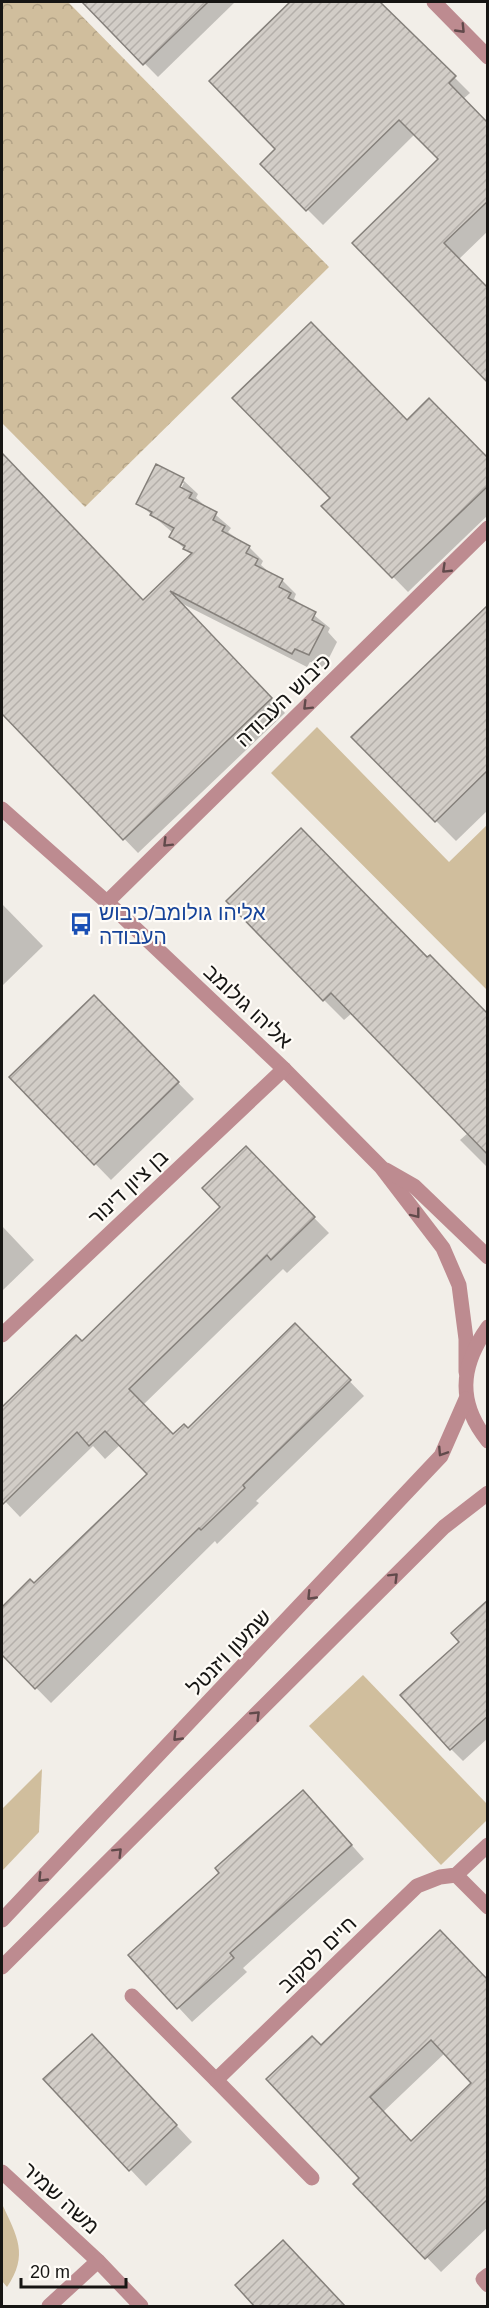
<svg xmlns="http://www.w3.org/2000/svg" width="489" height="2308" viewBox="0 0 489 2308" font-family="Helvetica,'Noto Sans Hebrew',sans-serif">
<style>
.green{fill:#d0be9d}
.forest{fill:url(#forest-crowns)}
.shadow{fill:#0003;fill-rule:evenodd}
.building{fill:url(#building-hatch);stroke:#85807b;stroke-width:1.5;fill-rule:evenodd}
.lines{fill:none;stroke-linecap:round;stroke-linejoin:round}
.minor{stroke:#bd8b90;stroke-width:15}
.oneway{stroke:#614a4b}
.labels{text-anchor:middle;dominant-baseline:central;stroke-width:4.5;stroke-linejoin:round;paint-order:stroke}
.street-label{font-size:21px;fill:#161513;stroke:#fffcf7}
.transit-label{font-size:21px;fill:#164399;stroke:#fffcf7;text-anchor:start}
</style>
<defs>
<pattern id="forest-crowns" width="20" height="18" patternUnits="userSpaceOnUse" patternTransform="scale(1.5)"><rect width="20" height="18" fill="#d0be9d"/><path d="M2 6a3 3 0 1 1 6 0M12 15a3 3 0 1 1 6 0" fill="none" stroke="#b2a286"/></pattern>
<pattern id="building-hatch" width="6" height="6" patternUnits="userSpaceOnUse" patternTransform="scale(1.5)"><rect width="6" height="6" fill="#d2cdc7"/><path d="M-1 1l2-2M0 6l6-6M5 7l2-2" fill="none" stroke="#b4afaa"/></pattern>
</defs>
<rect width="100%" height="100%" fill="#f2eee8"/>
<g class="green">
<path d="M317 727 449 862 487 825V990L271 773Z"/>
<path d="M363 1675 487 1804V1820L441 1865 309 1726Z"/>
<path d="M42 1769 39 1832 2 1871V1809Z"/>
<path d="M2 2204C17 2236 29 2255 7 2287L2 2281Z"/>
</g>
<path class="forest" d="M2 2H68L329 267 85 507 2 423Z"/>
<g class="shadow">
<path d="M84 2H235L158 77Z"/>
<path d="M293 2H379L470 93 463 99 488 125V231L458 260 354 243 440 160 415 134 323 225 262 164 277 149 211 81Z"/>
<path d="M407 422 488 460V515L408 592 324 506Z"/>
<path d="M2 454 144 602 192 555 171 537 173 533 138 503 157 466 183 480 198 494 196 498 231 528 228 532 249 547 263 561 261 565 271 574 282 580 296 594 294 599 330 628 328 632 337 642 324 668 310 662 307 667 179 602 285 713 138 853 3 713 2 715ZM180 483H184L178 494ZM279 583H282L277 595Z"/>
<path d="M488 609V810L456 841 353 737Z"/>
<path d="M301 830 488 1017V1168L460 1140 468 1133 352 1013 344 1020 324 1000Z"/>
<path d="M2 904 43 946 2 986Z"/>
<path d="M94 997 194 1099 111 1180 11 1077Z"/>
<path d="M260 1163 329 1233 287 1273 283 1269 143 1405 173 1436 188 1430 295 1325 364 1396 256 1501 259 1503 217 1544 215 1541 51 1703 2 1653V1609L30 1581 34 1585 149 1474 120 1445 105 1459 93 1446 20 1517 2 1498V1411L76 1337 82 1343 222 1208Z"/>
<path d="M2 1226 34 1260 2 1291Z"/>
<path d="M488 1608V1738L463 1761 451 1749 461 1642Z"/>
<path d="M316 1805 364 1859 243 1968 247 1972 192 2022 130 1955Z"/>
<path d="M488 1981V2227L441 2272 356 2184 362 2178 321 2047ZM445 2053 474 2083 411 2142 383 2112Z"/>
<path d="M108 2052 192 2142 146 2186 45 2079Z"/>
</g>
<g class="building">
<path d="M82 2H208L143 65Z"/>
<path d="M290 2H380L456 76 449 83 488 123V201L444 243 488 288V383L352 243 438 159 399 120 306 211 260 164 275 149 209 81Z"/>
<path d="M311 322 407 420 429 398 488 458V486L392 578 321 506 330 498 232 398Z"/>
<path d="M2 453 143 600 192 553 183 549 185 546 169 537 174 528 150 515 152 512 136 504 156 464 184 478 180 487 192 493 189 498 217 512 213 520 225 526 222 531 250 546 246 553 258 559 255 565 283 579 279 587 291 593 288 598 316 612 312 620 324 626 309 655 295 649 292 654 170 591 272 698 123 840 2 714Z"/>
<path d="M488 605V770L435 822 351 737Z"/>
<path d="M301 828 427 957 430 955 488 1014V1155L331 993 323 1001 226 901Z"/>
<path d="M94 995 179 1082 94 1165 9 1077Z"/>
<path d="M246 1146 315 1217 271 1260 267 1255 129 1389 173 1434 184 1424 188 1428 295 1323 351 1380 243 1485 245 1488 201 1530 199 1528 35 1689 2 1655V1607L30 1579 34 1583 147 1474 105 1431 89 1446 77 1432 2 1505V1407L76 1335 82 1341 220 1207 202 1188Z"/>
<path d="M488 1600V1716L450 1750 400 1695 459 1642 451 1633Z"/>
<path d="M303 1790 352 1845 230 1953 234 1958 177 2009 128 1955 219 1873 215 1868Z"/>
<path d="M440 1930 488 1980V2199L425 2259 353 2184 359 2178 266 2079 312 2036 321 2045ZM431 2040 471 2083 411 2141 370 2097Z"/>
<path d="M92 2034 177 2125 129 2171 43 2079Z"/>
<path d="M283 2240 346 2307H255L235 2285Z"/>
</g>
<g class="lines">
<g class="minor">
<path d="M434 2 488 57"/>
<path d="M2 809 118 912 284 1069 381 1167 443 1248 459 1285 466 1339V1372"/>
<path d="M107 902 488 528"/>
<path d="M386 1170 414 1186 488 1257"/>
<path d="M488 1327C460 1366 457 1403 488 1441"/>
<path d="M2 1335 284 1069"/>
<path d="M456 1875 488 1907"/>
<path d="M2 1920 441 1456 466 1399"/>
<path d="M2 1967 444 1527 488 1493"/>
<path d="M132 1996 216 2080"/>
<path d="M2 2172 98 2261 141 2306"/>
<path d="M312 2178 216 2080 417 1886 440 1877 456 1875 488 1845"/>
<path d="M488 2275 483 2279 488 2285"/>
<path d="M49 2306 98 2261"/>
</g>
</g>
<defs><path id="oneway-chevron" d="M-2-3.5L2.5 0L-2 3.5" fill="none" stroke-width="1.6" stroke-linecap="round" stroke-linejoin="round" transform="scale(1.5)"/></defs>
<g class="oneway">
<use href="#oneway-chevron" transform="translate(461 29) rotate(46)"/>
<use href="#oneway-chevron" transform="translate(446 569) rotate(136)"/>
<use href="#oneway-chevron" transform="translate(307 706) rotate(135)"/>
<use href="#oneway-chevron" transform="translate(167 843) rotate(135)"/>
<use href="#oneway-chevron" transform="translate(416 1214) rotate(52)"/>
<use href="#oneway-chevron" transform="translate(442 1452) rotate(123)"/>
<use href="#oneway-chevron" transform="translate(394 1577) rotate(-45)"/>
<use href="#oneway-chevron" transform="translate(311 1596) rotate(134)"/>
<use href="#oneway-chevron" transform="translate(256 1715) rotate(-45)"/>
<use href="#oneway-chevron" transform="translate(177 1737) rotate(134)"/>
<use href="#oneway-chevron" transform="translate(118 1852) rotate(-45)"/>
<use href="#oneway-chevron" transform="translate(42 1878) rotate(134)"/>
</g>
<defs>
<g id="bus-bare" transform="scale(1.8)"><path d="M-5-6H5V4H4V6H2V4H-2V6H-4V4H-5ZM-3.5-4V0h7V-4ZM-3.5 1.2v1.5H-2V1.2ZM2 1.2v1.5H3.5V1.2Z" fill="#1a4fb4" stroke="#fffcf7" stroke-width="2.5" paint-order="stroke"/></g>
</defs>
<g fill-rule="evenodd">
<use href="#bus-bare" x="81" y="924"/>
</g>
<g class="labels">
<g class="street-label">
<text transform="translate(283 700) rotate(-44)">כיבוש העבודה</text>
<text transform="translate(248 1006) rotate(43)">אליהו גולומב</text>
<text transform="translate(128 1187) rotate(-43)">בן ציון דינור</text>
<text transform="translate(229 1652) rotate(-46)">שמעון ויזנטל</text>
<text transform="translate(317 1954) rotate(-44)">חיים לסקוב</text>
<text transform="translate(61 2198) rotate(42)">משה שמיר</text>
</g>
<g class="transit-label">
<text x="99" y="912">אליהו גולומב/כיבוש<tspan x="99" dy="24">העבודה</tspan></text>
</g>
</g>
<rect width="489" height="2308" fill="none" stroke="#161513" stroke-width="6"/>
<path d="M21 2278v9h105v-9" fill="none" stroke="#161513" stroke-width="3"/>
<text x="30" y="2278" font-size="18" fill="#161513" stroke="#fffcf7" stroke-width="4.5" paint-order="stroke">20 m</text>
</svg>
